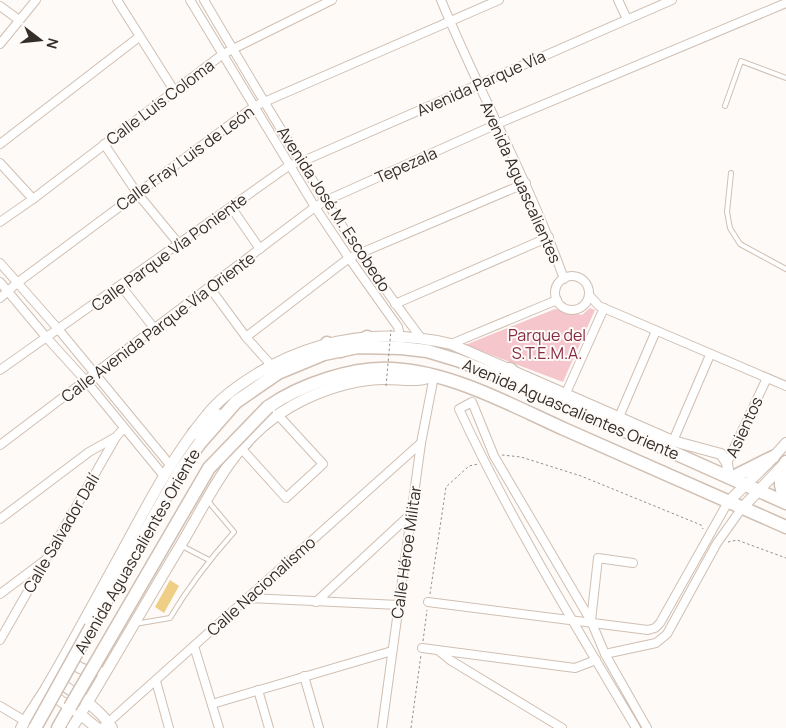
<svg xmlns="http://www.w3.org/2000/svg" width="786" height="728" viewBox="0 0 786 728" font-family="Manrope,sans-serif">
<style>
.green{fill:#f6c6cd}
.building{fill:#efce86}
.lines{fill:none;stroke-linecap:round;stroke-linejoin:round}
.service-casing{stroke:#d0bfb2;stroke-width:6}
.minor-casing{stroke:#d0bfb2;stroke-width:10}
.tertiary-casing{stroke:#d0bfb2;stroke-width:12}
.primary-casing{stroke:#d0bfb2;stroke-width:15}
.path{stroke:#958f8b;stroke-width:1;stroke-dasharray:2.5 2.5;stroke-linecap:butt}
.service{stroke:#fff;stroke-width:4}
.minor{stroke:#fff;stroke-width:8}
.tertiary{stroke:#fff;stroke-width:10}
.primary{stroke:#fff;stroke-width:12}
.primary-bridge-casing{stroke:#d0bfb2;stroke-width:15;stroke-linecap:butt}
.path-bridge{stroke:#958f8b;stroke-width:1;stroke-dasharray:2.5 2.5;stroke-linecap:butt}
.primary-bridge{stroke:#fff;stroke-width:12}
.labels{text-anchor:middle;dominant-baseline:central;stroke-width:4;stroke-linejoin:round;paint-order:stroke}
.street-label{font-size:16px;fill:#342d28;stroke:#fefaf7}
.park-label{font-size:16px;fill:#872a41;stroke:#fefaf7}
</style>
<rect width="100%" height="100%" fill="#fefaf7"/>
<path class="green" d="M590 308 595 310 563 382 465 345 555 309 582 315Z"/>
<path class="building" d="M170 580 179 586 164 613 155 607Z"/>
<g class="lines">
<g class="service-casing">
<g id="service">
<path d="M725 106 741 61 786 78"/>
<path d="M731 173 727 212 730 228 740 244 786 269"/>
<path d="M182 546 209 560"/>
<path d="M135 624 170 618C189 586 209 560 234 532L208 501"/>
</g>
</g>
<g class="minor-casing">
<g id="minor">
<path d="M117 0 175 92"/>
<path d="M190 0 315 207 349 258 398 327 400 336"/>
<path d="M204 0C272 116 340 231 421 338"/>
<path d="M441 0C480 94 530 183 564 279"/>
<path d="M618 0 627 19"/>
<path d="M0 6 19 20"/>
<path d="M0 44 36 0"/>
<path d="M0 144 139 37"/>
<path d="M104 144 137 193 179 244"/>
<path d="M0 163 33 199"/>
<path d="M231 207 260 249"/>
<path d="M0 222 33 199 223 54 332 0"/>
<path d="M0 263 59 330 171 466"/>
<circle cx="572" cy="293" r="17"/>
<path d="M0 282 46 337 86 381 164 476"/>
<path d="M121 286 154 328"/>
<path d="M210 288 246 337 271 365"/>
<path d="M589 295 599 306 786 386"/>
<path d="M0 298 17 283 255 106 499 0"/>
<path d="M395 304 549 237"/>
<path d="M246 337 349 258 526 183"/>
<path d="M451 344 557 300"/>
<path d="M0 370 290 165 301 162 672 0"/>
<path d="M566 393 604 308"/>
<path d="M619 417 656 331"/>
<path d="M673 441 710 355"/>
<path d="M0 445 315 207 325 201 497 124 786 3"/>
<path d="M241 448 286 498 323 464 278 415"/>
<path d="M727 463 767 378"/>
<path d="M0 519 89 452 114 438"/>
<path d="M0 594 44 561"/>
<path d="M248 598 399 605"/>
<path d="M316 602 412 513"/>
<path d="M428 602 648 630 655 628 660 623 728 502"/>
<path d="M591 621 598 558 633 563"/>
<path d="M0 640 116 437 124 428"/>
<path d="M194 646 219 728"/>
<path d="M422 648 575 668 596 660"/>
<path d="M439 651 450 660 562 728"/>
<path d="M605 654 656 643 667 634 717 543 742 508"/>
<path d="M304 676 319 728"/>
<path d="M156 681 169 728"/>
<path d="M258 690 269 728"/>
<path d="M212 704 392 651"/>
<path d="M0 706 25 721"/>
<path d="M102 728 421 443"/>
<path d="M382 728 421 443 434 376"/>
<path d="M636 728C574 623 510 519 459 409L472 402 494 456 591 621 605 654 647 728"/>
</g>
</g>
<g class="tertiary-casing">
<g id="tertiary">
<path d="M728 502 768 463 786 443"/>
<path d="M742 508 785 463"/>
<path d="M69 656C77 669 82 671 98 670"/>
<path d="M54 679C74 693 99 707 112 728"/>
<path d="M47 692 76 711 97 728"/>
<path d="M21 728C28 715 37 703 45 690 70 648 93 604 117 561 144 512 170 459 206 416 219 399 237 386 255 375 317 337 381 328 451 344L673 441 721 454 727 463 729 477"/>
<path d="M72 728C108 670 141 611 176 553 214 491 234 433 305 399 329 388 359 379 385 379 402 379 418 383 434 376"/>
</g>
</g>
<g class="primary-casing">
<g id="primary">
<path d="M327 343 341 351 367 337"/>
<path d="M510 369 524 383"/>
<path d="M268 407C299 385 354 366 393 369 451 372 511 405 564 429 638 462 712 495 786 527"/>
<path d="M194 433 217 415"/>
<path d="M245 443 269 412"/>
<path d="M786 462C779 475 779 487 786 499"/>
<path d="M731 478 773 457"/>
<path d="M91 627 180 471 200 443 236 402 278 373 324 354 358 347 401 348 427 351 457 360 527 387 786 503"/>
<path d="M58 728 70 707"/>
</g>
</g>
<g class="path">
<path d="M502 455 521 457 581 476 701 525 703 529"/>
<path d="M728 542 737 540 786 558"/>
<path d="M430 594 446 487 469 466 478 464"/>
<path d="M423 641 427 610"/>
<path d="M411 728 421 655"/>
</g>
<use href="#service" class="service"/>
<use href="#minor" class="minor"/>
<use href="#tertiary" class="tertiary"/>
<use href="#primary" class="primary"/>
<g class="primary-bridge-casing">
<g id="primary-bridge">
<path d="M70 707 209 468 268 407"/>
<path d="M35 728 91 627"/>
</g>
</g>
<path class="path-bridge" d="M386 386 391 330"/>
<use href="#primary-bridge" class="primary-bridge"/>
</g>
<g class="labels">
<g class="street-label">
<text transform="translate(481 83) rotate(-24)">Avenida Parque Vía</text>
<text transform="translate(160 102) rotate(-37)">Calle Luis Coloma</text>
<text transform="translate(185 158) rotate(-36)">Calle Fray Luis de León</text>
<text transform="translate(406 165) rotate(-24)">Tepezala</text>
<text transform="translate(521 182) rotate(66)">Avenida Aguascalientes</text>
<text transform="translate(334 209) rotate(57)">Avenida José M. Escobedo</text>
<text transform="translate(169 252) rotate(-36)">Calle Parque Vía Poniente</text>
<text transform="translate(158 327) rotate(-37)">Calle Avenida Parque Vía Oriente</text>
<text transform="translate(571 409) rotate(23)">Avenida Aguascalientes Oriente</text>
<text transform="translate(744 427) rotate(-65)">Asientos</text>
<text transform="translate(61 533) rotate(-60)">Calle Salvador Dalí</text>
<text transform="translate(137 551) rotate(-60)">Avenida Aguascalientes Oriente</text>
<text transform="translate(406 552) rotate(-82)">Calle Héroe Militar</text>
<text transform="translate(261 586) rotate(-42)">Calle Nacionalismo</text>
</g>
<g class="park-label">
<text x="547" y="335">Parque del<tspan x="547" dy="18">S.T.E.M.A.</tspan></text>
</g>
</g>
<g transform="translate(40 40) rotate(106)" stroke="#fefaf7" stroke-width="4" paint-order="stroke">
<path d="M0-4L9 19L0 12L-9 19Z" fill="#342d28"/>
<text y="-8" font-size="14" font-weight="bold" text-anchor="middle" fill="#342d28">N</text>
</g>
</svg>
